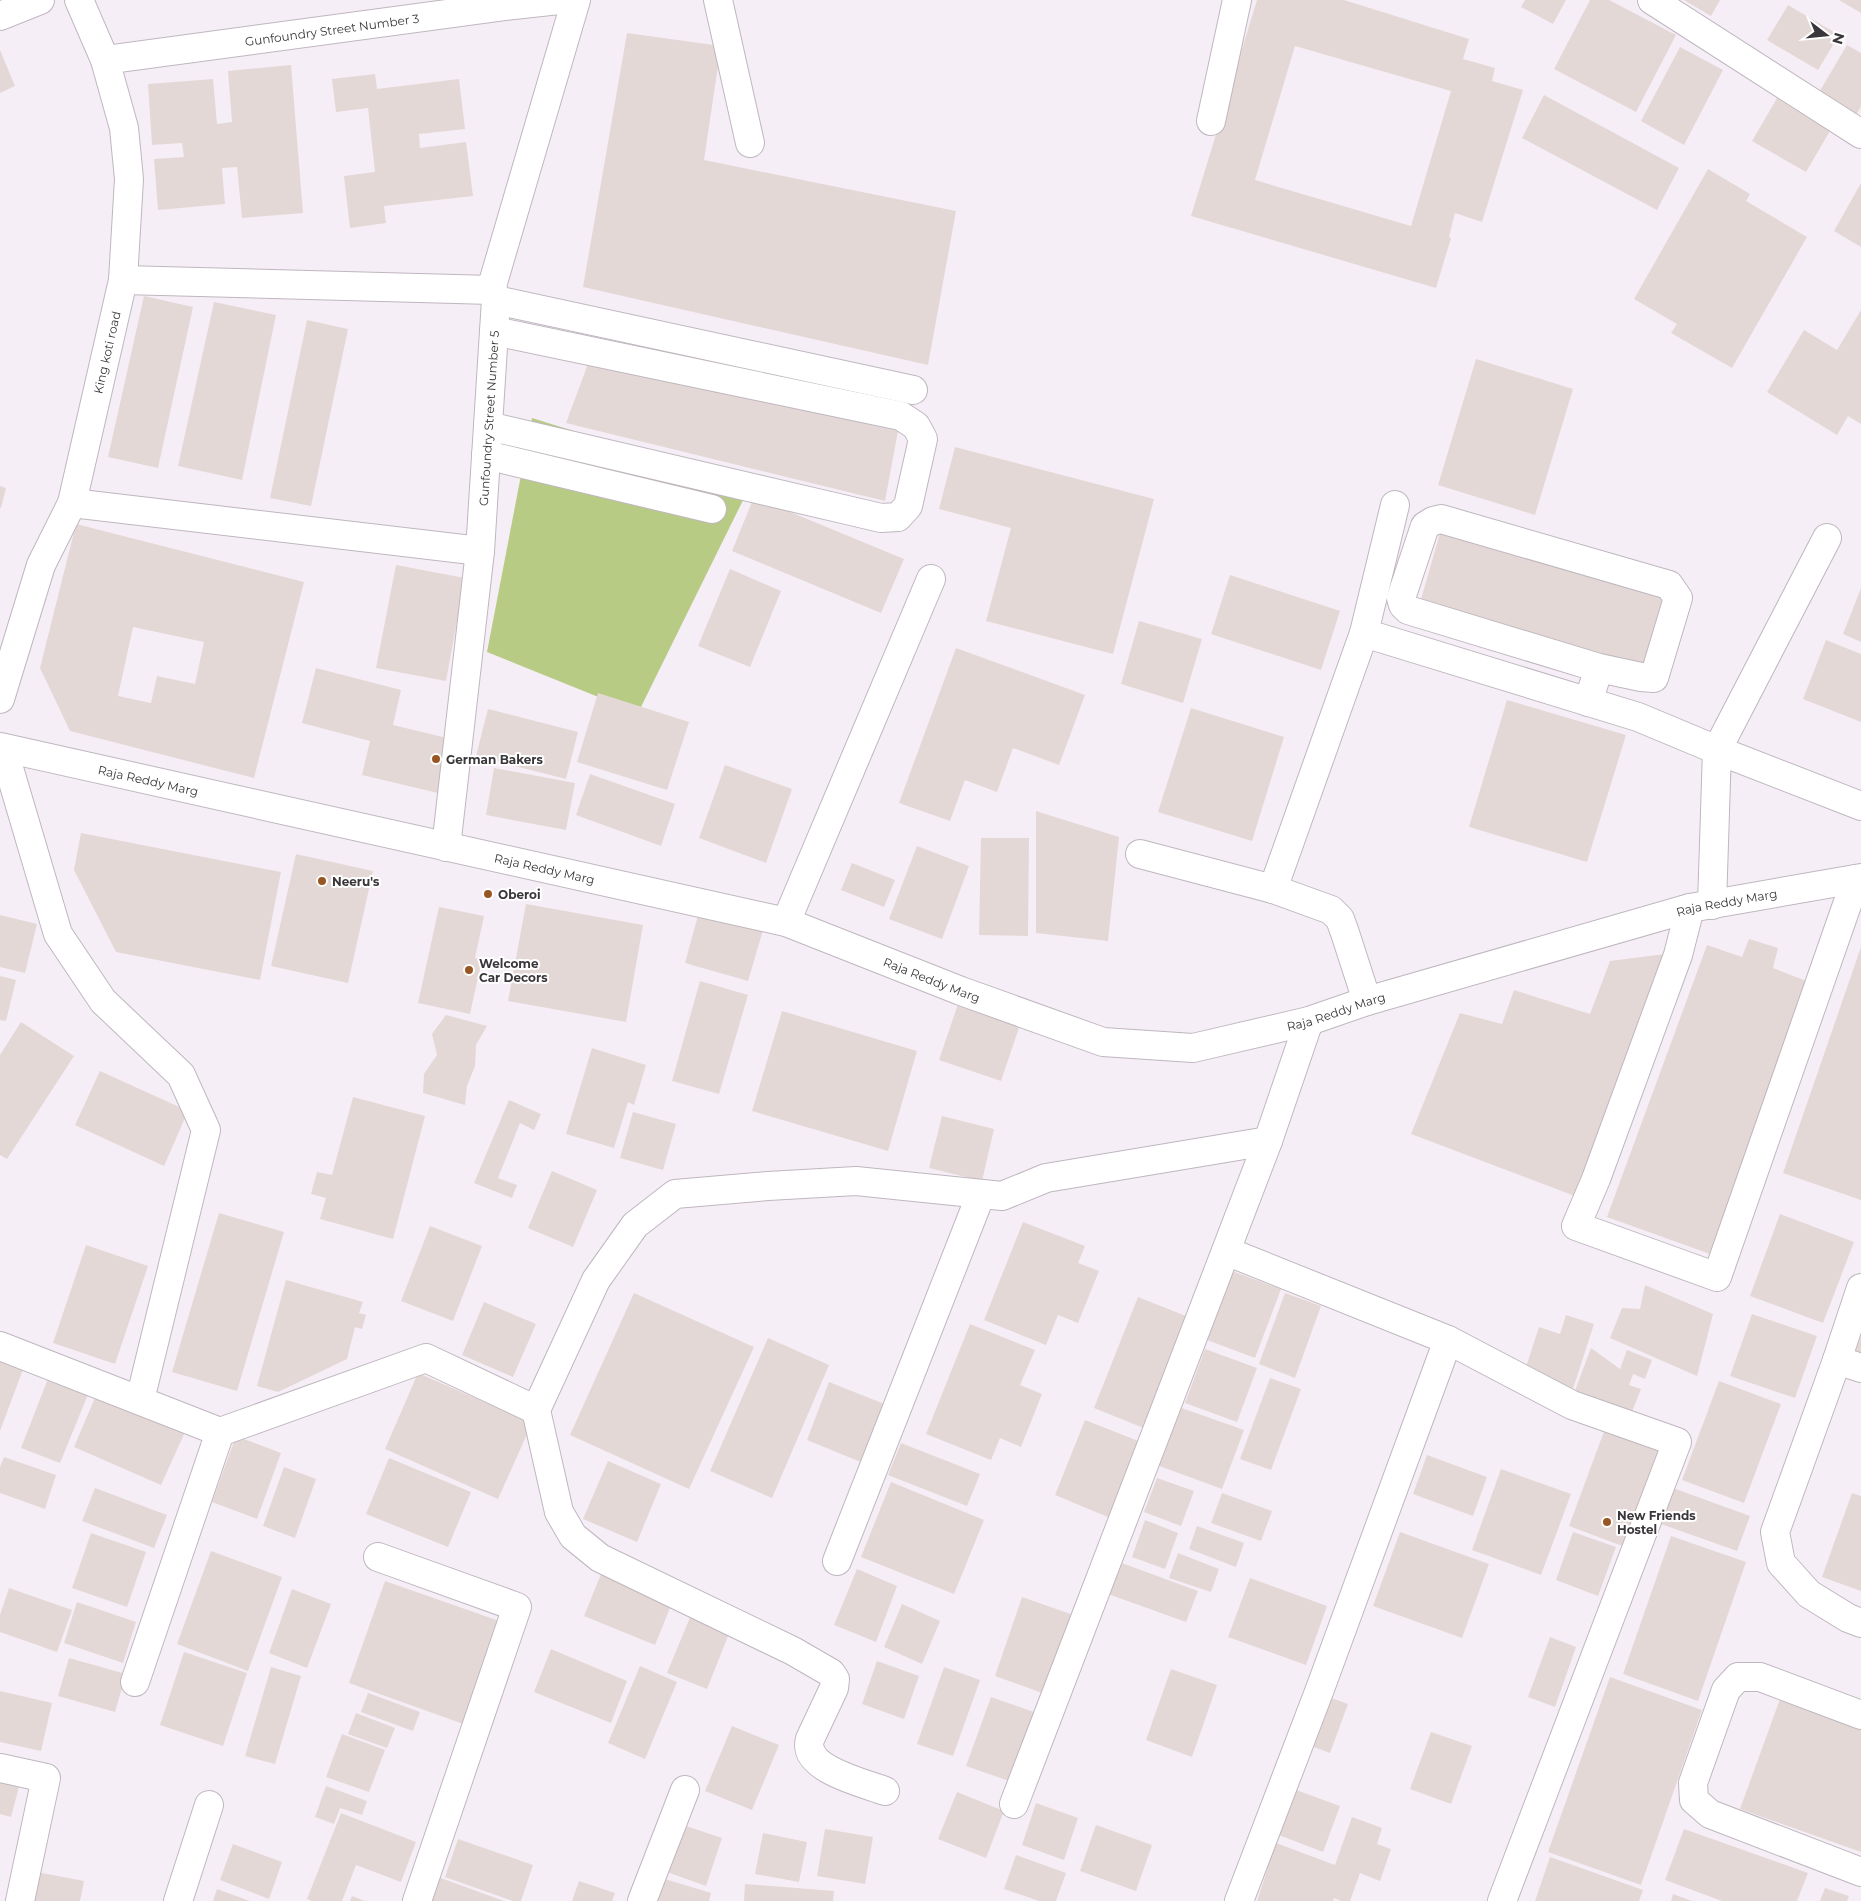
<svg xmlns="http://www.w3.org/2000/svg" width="1861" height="1901" viewBox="0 0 1861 1901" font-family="Montserrat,sans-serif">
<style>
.forest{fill:#b7cb84}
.building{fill:#e4d8d6;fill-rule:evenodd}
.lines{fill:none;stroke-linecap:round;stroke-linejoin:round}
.minor-casing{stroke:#bfb7bf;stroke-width:30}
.minor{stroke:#fff;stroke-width:28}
.poi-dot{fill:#985622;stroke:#fff;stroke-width:2}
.labels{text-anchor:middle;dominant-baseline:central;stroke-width:4;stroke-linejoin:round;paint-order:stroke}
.street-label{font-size:12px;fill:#3a373a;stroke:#fff}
.poi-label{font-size:12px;font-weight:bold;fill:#3a373a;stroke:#fff;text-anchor:start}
</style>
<rect width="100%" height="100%" fill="#f6eef6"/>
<path class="forest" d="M532 418 750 486 638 713 487 652Z"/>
<g class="building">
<path d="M1257 0H1344L1469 39 1463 59 1495 68 1492 81 1523 90 1482 222 1455 213 1449 237 1451 238 1436 288 1191 216ZM1295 46 1451 91 1411 226 1255 180Z"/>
<path d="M1525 0H1566L1553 24 1521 7Z"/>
<path d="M1590 0H1609L1676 35 1636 112 1554 69Z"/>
<path d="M1684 0H1720L1711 16Z"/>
<path d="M1839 0H1861V13Z"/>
<path d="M1788 5 1839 35 1818 70 1767 40Z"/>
<path d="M627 33 721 46 704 160 956 211 928 365 583 287Z"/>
<path d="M1847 45 1861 53V106L1856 116 1818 94Z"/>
<path d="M1680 47 1723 70 1684 145 1641 121Z"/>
<path d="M0 50 15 86 0 93Z"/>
<path d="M291 65 303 213 242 218 237 167 222 168 225 204 158 210 154 159 184 157 182 143 152 145 148 84 213 79 217 124 232 122 228 71Z"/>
<path d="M375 74 377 89 459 79 465 129 419 134 420 148 466 142 473 196 384 206 386 223 350 228 344 176 375 172 368 108 336 112 332 79Z"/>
<path d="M1780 93 1834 124 1806 172 1752 141Z"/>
<path d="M1544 95 1679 168 1657 210 1522 138Z"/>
<path d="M1708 169 1750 194 1746 201 1807 237 1732 368 1671 333 1677 324 1634 299Z"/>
<path d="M1861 183V247L1834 231Z"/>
<path d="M144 296 193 307 158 468 108 457Z"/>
<path d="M214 302 276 315 242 480 178 466Z"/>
<path d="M1861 310V424L1848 416 1837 435 1767 392 1804 330 1837 350Z"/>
<path d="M307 320 348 329 311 506 270 498Z"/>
<path d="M1476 359 1573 389 1535 515 1438 485Z"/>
<path d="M589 361 898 431 885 501 566 423Z"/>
<path d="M955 447 1154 499 1113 654 986 621 1011 528 939 509Z"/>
<path d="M0 486 6 488 1 508H0Z"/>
<path d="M754 497 904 559 881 613 732 551Z"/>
<path d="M76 524 304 582 254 778 70 731 40 668ZM133 627 204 642 195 684 157 676 151 703 118 696Z"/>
<path d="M1440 533 1667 597 1647 669 1420 603Z"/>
<path d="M396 565 465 578 446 681 376 668Z"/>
<path d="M730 569 781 591 750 667 698 646Z"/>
<path d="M1230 575 1340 611 1321 670 1211 634Z"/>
<path d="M1861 588V642L1843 634Z"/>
<path d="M1139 621 1202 639 1183 703 1121 684Z"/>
<path d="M1826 640 1861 654V722L1803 699Z"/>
<path d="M956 648 1085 695 1059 765 1013 748 997 792 965 780 950 821 899 803Z"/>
<path d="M316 668 401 690 393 725 451 739 438 793 362 775 370 741 302 723Z"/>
<path d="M598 693 689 722 667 790 577 762Z"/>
<path d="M1507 700 1626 735 1587 862 1469 827Z"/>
<path d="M1191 708 1284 737 1252 841 1158 812Z"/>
<path d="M488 709 578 732 566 779 476 756Z"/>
<path d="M725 765 792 789 766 863 699 838Z"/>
<path d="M494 768 575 783 566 830 486 815Z"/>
<path d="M590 774 675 804 661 846 576 815Z"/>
<path d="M1036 811 1119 837 1108 941 1036 933Z"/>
<path d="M81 833 281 872 260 980 116 952 74 870Z"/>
<path d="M981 838H1029L1028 936 979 935Z"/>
<path d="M917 846 969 866 942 939 889 919Z"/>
<path d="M296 854 373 871 348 983 271 966Z"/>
<path d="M852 863 895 880 884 907 841 890Z"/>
<path d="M526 904 643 925 626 1022 508 1001Z"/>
<path d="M439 907 484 916 475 958 482 959 470 1014 418 1003Z"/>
<path d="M700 908 764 927 748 981 685 963Z"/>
<path d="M0 915 37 924 25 973 0 967Z"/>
<path d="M1749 939 1778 948 1773 968 1809 982 1710 1254 1607 1217 1707 945 1742 957Z"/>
<path d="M1861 947V1200L1783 1173Z"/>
<path d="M1673 953 1580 1198 1411 1134 1460 1013 1502 1024 1514 990 1590 1014 1610 961Z"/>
<path d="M0 976 16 980 6 1021 0 1020Z"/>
<path d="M700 981 748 995 719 1094 672 1081Z"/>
<path d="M959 1001 1021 1022 1001 1081 939 1060Z"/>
<path d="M782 1011 917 1051 888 1151 752 1111Z"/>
<path d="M446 1015 487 1026 476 1045 475 1066 467 1086 465 1105 423 1093 424 1074 437 1055 432 1034Z"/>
<path d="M21 1022 74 1056 7 1159 0 1155V1055Z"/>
<path d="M592 1048 646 1065 634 1105 628 1102 614 1148 566 1134Z"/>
<path d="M100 1071 188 1111 164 1166 75 1125Z"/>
<path d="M353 1097 425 1116 393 1239 320 1219 326 1198 311 1194 317 1172 332 1175Z"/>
<path d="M509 1100 541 1114 534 1130 520 1123 498 1178 517 1185 512 1198 474 1183Z"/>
<path d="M633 1112 676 1124 663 1170 620 1158Z"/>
<path d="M942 1116 994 1129 982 1181 929 1168Z"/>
<path d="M552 1171 597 1190 573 1247 528 1228Z"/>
<path d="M219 1213 284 1232 237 1391 172 1372Z"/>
<path d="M1780 1214 1854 1242 1823 1323 1750 1296Z"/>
<path d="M1023 1222 1085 1246 1078 1263 1099 1271 1078 1323 1058 1315 1046 1345 984 1320Z"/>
<path d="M430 1226 482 1246 453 1321 401 1301Z"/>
<path d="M86 1245 148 1266 115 1364 53 1343Z"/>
<path d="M1232 1271 1281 1289 1255 1358 1207 1340Z"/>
<path d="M286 1280 363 1302 359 1313 366 1315 362 1329 355 1327 347 1359 278 1392 257 1386Z"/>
<path d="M1645 1285 1713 1314 1697 1376 1610 1338 1622 1308 1640 1309Z"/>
<path d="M634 1293 754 1347 689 1489 570 1435Z"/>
<path d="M1285 1293 1321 1306 1295 1378 1259 1364Z"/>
<path d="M1138 1297 1196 1320 1151 1431 1094 1408Z"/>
<path d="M484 1302 536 1324 513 1377 462 1355Z"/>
<path d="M1752 1314 1817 1336 1795 1398 1730 1376Z"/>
<path d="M1566 1315 1594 1324 1572 1392 1523 1376 1539 1327 1560 1334Z"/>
<path d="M970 1324 1035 1350 1020 1385 1042 1394 1021 1447 1000 1438 991 1460 926 1434Z"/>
<path d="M1861 1336V1355L1855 1353Z"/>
<path d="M768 1338 829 1365 772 1498 710 1471Z"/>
<path d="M1591 1348 1620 1369 1627 1350 1652 1360 1645 1379 1633 1374 1629 1385 1641 1389 1630 1417 1573 1396Z"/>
<path d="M1205 1349 1257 1368 1237 1422 1185 1403Z"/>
<path d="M0 1354 25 1364 0 1431Z"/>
<path d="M418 1373 532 1423 498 1499 385 1449Z"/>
<path d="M49 1376 89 1392 60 1463 21 1448Z"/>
<path d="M1270 1378 1301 1389 1271 1470 1240 1459Z"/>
<path d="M1719 1381 1781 1404 1744 1503 1682 1480Z"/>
<path d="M829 1382 892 1407 868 1465 807 1440Z"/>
<path d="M97 1393 185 1432 161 1485 74 1447Z"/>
<path d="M1176 1406 1244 1430 1222 1489 1154 1464Z"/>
<path d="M1085 1420 1146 1444 1115 1520 1055 1495Z"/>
<path d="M1606 1426 1661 1446 1625 1547 1569 1526Z"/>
<path d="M236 1436 281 1453 257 1519 212 1502Z"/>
<path d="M901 1443 980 1474 967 1506 888 1475Z"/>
<path d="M1427 1455 1487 1477 1473 1516 1413 1494Z"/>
<path d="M4 1457 56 1475 45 1509 0 1493V1467Z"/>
<path d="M389 1458 471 1492 448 1547 366 1514Z"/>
<path d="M608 1461 661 1484 637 1542 583 1519Z"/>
<path d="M284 1467 316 1479 295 1538 263 1526Z"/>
<path d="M1501 1469 1571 1494 1541 1575 1472 1550Z"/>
<path d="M1157 1478 1194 1491 1181 1526 1144 1512Z"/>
<path d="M891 1482 984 1520 954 1594 861 1557Z"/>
<path d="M95 1488 167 1515 154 1548 82 1521Z"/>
<path d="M1673 1488 1750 1516 1737 1551 1661 1524Z"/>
<path d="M1222 1493 1272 1511 1261 1541 1211 1523Z"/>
<path d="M1852 1493 1861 1496V1591L1822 1577Z"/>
<path d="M1145 1520 1178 1533 1165 1569 1132 1557Z"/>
<path d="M1197 1526 1244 1543 1236 1567 1189 1549Z"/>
<path d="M1400 1532 1489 1564 1462 1638 1373 1606Z"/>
<path d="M1573 1532 1616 1547 1598 1596 1556 1580Z"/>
<path d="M91 1533 146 1552 127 1607 72 1588Z"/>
<path d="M1671 1536 1746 1562 1698 1701 1623 1674Z"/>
<path d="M211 1551 282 1577 248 1671 177 1644Z"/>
<path d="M1178 1553 1219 1569 1211 1592 1169 1578Z"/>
<path d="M1119 1562 1198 1591 1186 1622 1108 1594Z"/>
<path d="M857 1569 897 1586 876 1642 834 1625Z"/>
<path d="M601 1574 672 1603 655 1645 584 1616Z"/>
<path d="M1250 1578 1327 1606 1306 1665 1228 1637Z"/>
<path d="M385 1581 502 1622 466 1725 349 1683Z"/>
<path d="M9 1588 72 1610 57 1652 0 1632V1615Z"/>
<path d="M292 1589 331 1604 307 1668 269 1653Z"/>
<path d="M1022 1597 1079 1617 1051 1696 995 1676Z"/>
<path d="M77 1602 136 1622 123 1663 64 1643Z"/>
<path d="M902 1604 940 1621 922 1664 884 1647Z"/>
<path d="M691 1615 730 1631 707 1689 667 1673Z"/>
<path d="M1550 1637 1576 1647 1555 1707 1528 1697Z"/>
<path d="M551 1649 627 1681 611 1723 534 1692Z"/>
<path d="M184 1652 247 1673 223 1746 160 1725Z"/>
<path d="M69 1658 126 1674 115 1712 58 1696Z"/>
<path d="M877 1661 919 1676 904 1719 862 1704Z"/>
<path d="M640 1666 677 1682 645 1759 608 1743Z"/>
<path d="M271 1667 301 1676 275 1764 245 1756Z"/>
<path d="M944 1667 980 1680 953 1756 917 1744Z"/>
<path d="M1171 1669 1217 1685 1192 1757 1146 1740Z"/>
<path d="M1610 1677 1702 1710 1641 1885 1548 1852Z"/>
<path d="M0 1691 52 1703 41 1751 0 1742Z"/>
<path d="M368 1693 420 1712 413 1731 361 1712Z"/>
<path d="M1320 1694 1348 1704 1330 1753 1303 1743Z"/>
<path d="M991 1697 1037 1713 1012 1782 966 1766Z"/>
<path d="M1780 1699 1861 1728V1852L1740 1809Z"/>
<path d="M356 1713 395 1728 387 1748 348 1734Z"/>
<path d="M732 1726 779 1745 752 1810 705 1791Z"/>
<path d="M1431 1732 1472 1746 1451 1804 1410 1789Z"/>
<path d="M342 1734 385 1750 369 1792 326 1777Z"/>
<path d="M0 1779 20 1783 11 1817 0 1814Z"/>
<path d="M326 1786 367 1801 362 1815 340 1808 334 1824 315 1817Z"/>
<path d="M1288 1787 1340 1806 1323 1852 1271 1832Z"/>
<path d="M957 1792 1004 1811 986 1858 938 1839Z"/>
<path d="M1036 1803 1078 1818 1064 1860 1022 1845Z"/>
<path d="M341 1813 416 1842 401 1882 356 1865 342 1901H312L307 1899Z"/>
<path d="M1352 1817 1382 1828 1377 1844 1391 1849 1380 1881 1360 1873 1350 1901H1341L1334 1898 1333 1901H1257L1276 1843 1335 1865Z"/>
<path d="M680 1824 722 1838 706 1886 664 1871Z"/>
<path d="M1096 1825 1152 1845 1136 1891 1080 1871Z"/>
<path d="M825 1829 873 1837 865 1884 817 1876Z"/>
<path d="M1684 1829 1808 1873 1797 1901H1722L1665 1880Z"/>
<path d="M763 1833 807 1842 799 1882 755 1874Z"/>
<path d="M458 1839 533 1865 521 1901H513L445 1877Z"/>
<path d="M233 1844 282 1862 269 1899 220 1880Z"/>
<path d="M1016 1855 1066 1873 1056 1901H1039L1004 1889Z"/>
<path d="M1550 1857 1643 1890 1639 1901H1535Z"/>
<path d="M37 1872 84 1881 80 1901H31Z"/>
<path d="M655 1876 711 1893 709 1901H647Z"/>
<path d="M438 1877 504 1901H429Z"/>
<path d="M579 1881 615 1893 612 1901H572Z"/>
<path d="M745 1884 834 1891 833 1901H744Z"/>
<path d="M1825 1888 1849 1896 1847 1901H1820Z"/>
<path d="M217 1889 250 1901H213Z"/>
<path d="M1673 1894 1692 1901H1671Z"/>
<path d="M352 1896 365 1901H350Z"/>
</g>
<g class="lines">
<g class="minor-casing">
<g id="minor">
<path d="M718 0 750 143"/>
<path d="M1652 0 1861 134"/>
<path d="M0 16 40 0"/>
<path id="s1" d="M105 60 506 6 559 0"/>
<path d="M1211 121 1237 0"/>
<path d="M123 280 492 290"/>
<path d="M496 300 913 390"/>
<path d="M488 426 881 518 898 517 908 506 923 439 916 426 901 416 494 331"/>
<path d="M486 455 712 509"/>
<path d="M72 503 480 551"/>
<path d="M1364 633 1395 505"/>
<path id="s2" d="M0 699 41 565 72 503 123 280 129 179 124 128 105 60 79 0"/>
<path d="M1588 702 1599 668 1641 677 1654 678 1678 598 1669 585 1441 519 1433 521 1425 526 1401 598 1403 605 1408 610 1599 668"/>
<path id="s3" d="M0 747 786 922 961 991 1103 1042 1193 1048 1309 1021 1367 1001 1690 908 1861 878"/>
<path d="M3 748 58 934 103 1001 181 1075 206 1130 140 1400"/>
<path id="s4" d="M446 847 480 551 496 300 492 286 576 0"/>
<path d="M1140 854 1273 889 1331 910 1340 919 1345 933 1367 1001"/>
<path d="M1273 889 1364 633 1638 717 1717 750 1861 806"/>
<path d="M1712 905 1717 750 1827 538"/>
<path d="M1690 908 1678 955 1596 1179 1576 1226 1717 1277 1856 879"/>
<path d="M786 922 931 579"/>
<path d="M1226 1251 1448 1340 1572 1405 1677 1442 1502 1901"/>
<path d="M1861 1288 1837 1360 1775 1532 1781 1563 1809 1594 1848 1618 1861 1623"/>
<path d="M0 1346 220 1432"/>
<path d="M1837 1360 1861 1368"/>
<path d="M536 1410 559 1512 573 1536 600 1558 793 1651 831 1673 835 1679 834 1688 810 1739C801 1769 864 1783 885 1791"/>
<path d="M378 1557 517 1607 417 1901"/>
<path d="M837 1561 981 1194"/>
<path d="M135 1682 220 1432 426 1358 536 1410 596 1280 635 1225 675 1194 768 1186 856 1181 1002 1196 1046 1178 1268 1141"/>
<path d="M1861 1715 1760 1677H1738L1726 1690 1693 1783 1694 1800 1710 1814 1861 1872"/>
<path d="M0 1768 46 1778 20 1901"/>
<path d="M1014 1804 1268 1141 1309 1021"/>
<path d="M178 1901 209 1805"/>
<path d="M642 1901 685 1790"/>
<path d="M1239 1901 1320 1689 1448 1340"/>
</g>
</g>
<use href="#minor" class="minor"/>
</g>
<g class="poi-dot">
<circle cx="436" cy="759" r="5"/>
<circle cx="322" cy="881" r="5"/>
<circle cx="488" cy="894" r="5"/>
<circle cx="469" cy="970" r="5"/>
<circle cx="1607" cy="1522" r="5"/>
</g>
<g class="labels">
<g class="street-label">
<text stroke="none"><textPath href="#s1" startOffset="229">Gunfoundry Street Number 3</textPath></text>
<text stroke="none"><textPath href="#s2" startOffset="364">King koti road</textPath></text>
<text stroke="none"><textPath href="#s4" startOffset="431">Gunfoundry Street Number 5</textPath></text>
<text stroke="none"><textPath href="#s3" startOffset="152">Raja Reddy Marg</textPath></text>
<text stroke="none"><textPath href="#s3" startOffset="558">Raja Reddy Marg</textPath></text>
<text stroke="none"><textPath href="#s3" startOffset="1788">Raja Reddy Marg</textPath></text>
<text stroke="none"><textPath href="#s3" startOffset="962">Raja Reddy Marg</textPath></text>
<text stroke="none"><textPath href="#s3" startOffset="1382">Raja Reddy Marg</textPath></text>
</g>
<g class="poi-label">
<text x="446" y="759">German Bakers</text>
<text x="332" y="881">Neeru's</text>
<text x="498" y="894">Oberoi</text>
<text x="479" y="963">Welcome<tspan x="479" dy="14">Car Decors</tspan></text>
<text x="1617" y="1515">New Friends<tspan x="1617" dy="14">Hostel</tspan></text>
</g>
</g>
<g transform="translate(1826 35) rotate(106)" stroke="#ffffff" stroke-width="4" paint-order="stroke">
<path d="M0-4L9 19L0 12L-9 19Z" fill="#3a373a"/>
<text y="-8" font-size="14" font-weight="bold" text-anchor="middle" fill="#3a373a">N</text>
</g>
</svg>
